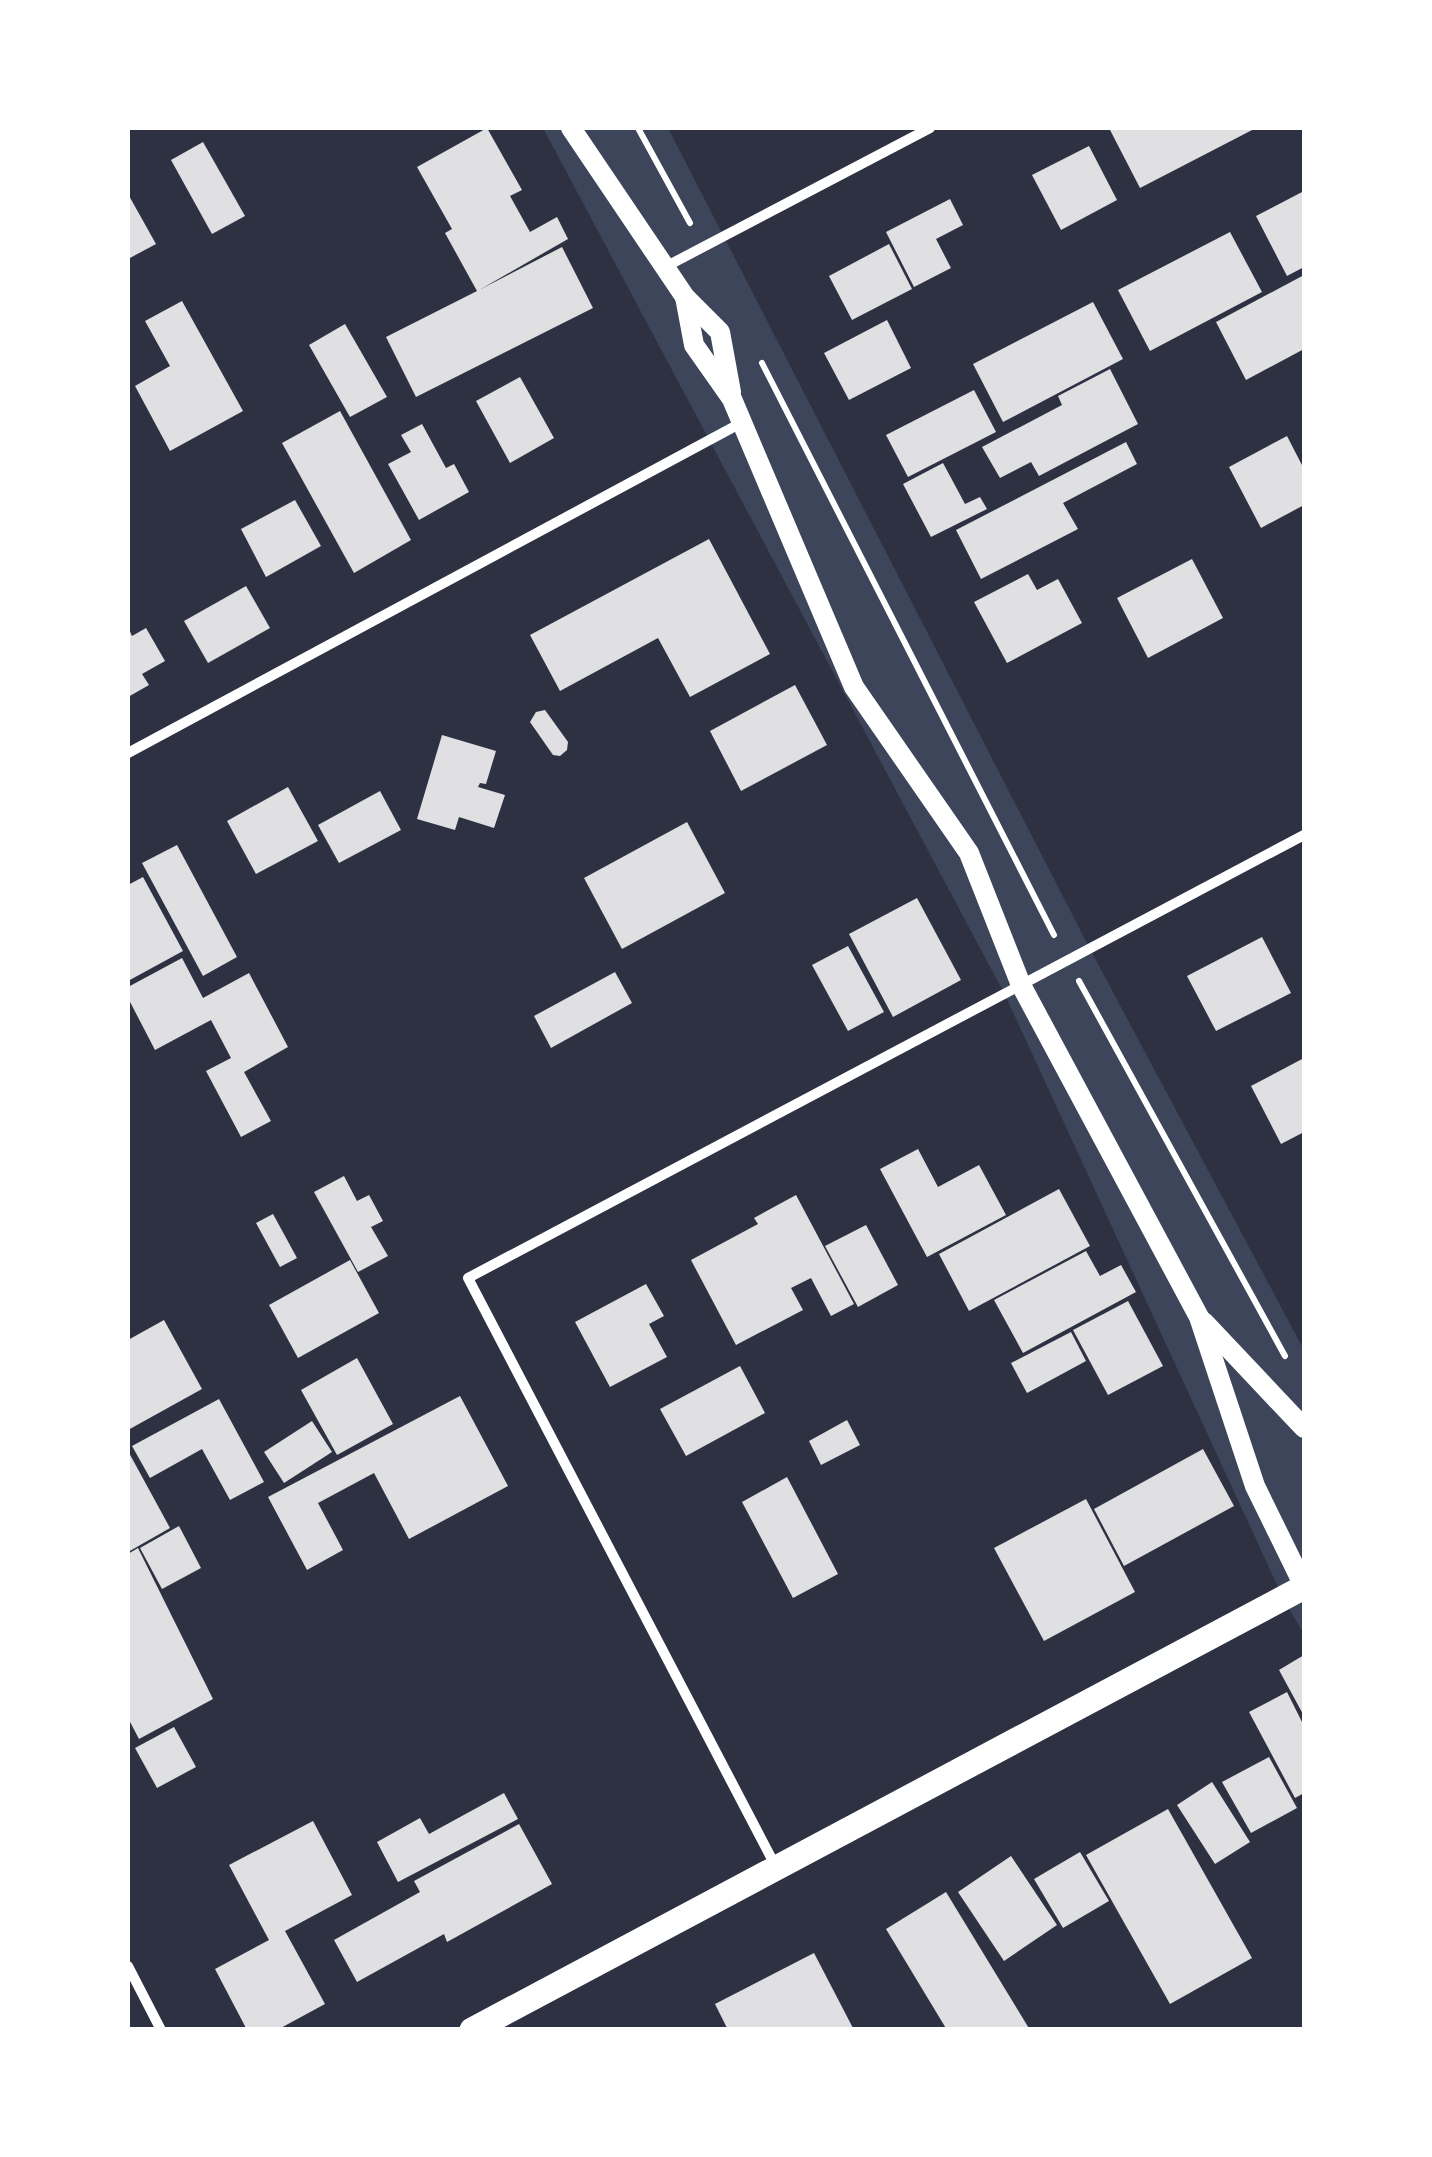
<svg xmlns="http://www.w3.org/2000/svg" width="1432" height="2157" viewBox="0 0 1432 2157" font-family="'Roboto Condensed',sans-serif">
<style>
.green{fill:#3c4559}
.building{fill:#e0e0e3}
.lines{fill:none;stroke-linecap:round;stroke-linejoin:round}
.path{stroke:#fff;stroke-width:6}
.minor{stroke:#fff;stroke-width:10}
.secondary{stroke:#fff;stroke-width:20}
.primary{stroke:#fff;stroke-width:25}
</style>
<rect width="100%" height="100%" fill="#2d3142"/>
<path class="green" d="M543 128H668L1090 949 1304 1350V1634L1284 1600 1005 995Z"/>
<g class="building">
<path d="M487 128 522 190 510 196 530 232 557 217 568 239 481 289 562 247 593 308 416 397 386 337 477 291 445 233 452 229 417 167Z"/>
<path d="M1109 128H1256L1140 188Z"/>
<path d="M203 142 245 216 212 234 171 160Z"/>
<path d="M1089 146 1117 200 1061 230 1032 175Z"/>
<path d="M1304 191V267L1287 276 1256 216Z"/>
<path d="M128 194 156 244 128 259Z"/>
<path d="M950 199 963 225 936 239 951 268 914 287 886 232Z"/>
<path d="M1230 232 1262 292 1150 351 1118 290Z"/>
<path d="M889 244 912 289 852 320 829 276Z"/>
<path d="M1304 275V349L1246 380 1216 322Z"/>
<path d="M182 301 243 411 170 451 135 386 170 366 145 321Z"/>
<path d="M1093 302 1123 359 1003 422 973 364Z"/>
<path d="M887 320 911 368 849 400 824 353Z"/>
<path d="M345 324 387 397 350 417 309 345Z"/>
<path d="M1110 369 1138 424 1039 476 1031 462 1000 478 982 447 1062 405 1058 396Z"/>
<path d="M520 377 554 438 510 463 476 401Z"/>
<path d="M974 390 996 432 908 477 886 435Z"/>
<path d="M340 411 411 540 354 573 282 443Z"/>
<path d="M422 424 446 468 454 464 469 492 419 520 388 464 411 452 401 435Z"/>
<path d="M1287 436 1304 469V505L1261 528 1229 467Z"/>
<path d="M1126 442 1137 464 1063 503 1078 529 981 579 956 530Z"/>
<path d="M943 463 965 504 980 497 987 509 931 537 903 484Z"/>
<path d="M295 500 321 546 266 577 241 529Z"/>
<path d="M709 539 770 654 690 697 658 638 560 691 530 635Z"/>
<path d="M1192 559 1223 618 1148 658 1117 598Z"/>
<path d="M1028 574 1037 590 1058 579 1082 623 1007 663 974 602Z"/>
<path d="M246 586 270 628 208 663 184 621Z"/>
<path d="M128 627 132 636 146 628 165 661 142 674 149 685 128 697Z"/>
<path d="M795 685 827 745 741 791 710 731Z"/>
<path d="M545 710 568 742 567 750 560 756 553 755 530 722 536 712Z"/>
<path d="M442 735 496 751 486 784 480 783 478 787 505 795 494 828 459 817 455 830 417 819Z"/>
<path d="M288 787 318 841 256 874 227 821Z"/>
<path d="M380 791 401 830 339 863 318 825Z"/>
<path d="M687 822 725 893 622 949 584 878Z"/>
<path d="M177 845 237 957 203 976 142 863Z"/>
<path d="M143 877 183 951 128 981V885Z"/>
<path d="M917 898 961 980 893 1017 849 934Z"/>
<path d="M1262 937 1291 993 1216 1031 1187 976Z"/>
<path d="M848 946 884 1012 848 1031 812 965Z"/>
<path d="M182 958 203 998 249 973 288 1047 244 1072 271 1121 241 1137 206 1071 231 1058 211 1020 155 1050 128 998V987Z"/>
<path d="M615 972 632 1003 551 1048 534 1016Z"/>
<path d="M1304 1058V1132L1281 1144 1251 1086Z"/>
<path d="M918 1149 938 1187 979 1165 1006 1215 927 1257 880 1169Z"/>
<path d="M344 1176 357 1201 369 1195 383 1221 371 1227 388 1256 358 1272 314 1192Z"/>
<path d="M1059 1189 1090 1246 969 1311 939 1254Z"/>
<path d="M796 1195 854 1304 831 1316 811 1278 791 1288 803 1310 736 1345 691 1260 758 1224 754 1218Z"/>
<path d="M273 1214 297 1258 280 1267 256 1223Z"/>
<path d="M866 1225 898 1285 858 1307 825 1246Z"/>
<path d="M1086 1251 1100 1276 1121 1265 1136 1292 1023 1353 994 1300Z"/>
<path d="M350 1260 379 1313 298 1358 269 1305Z"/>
<path d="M646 1284 664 1316 649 1324 667 1357 610 1387 575 1322Z"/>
<path d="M1128 1301 1163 1366 1108 1395 1073 1330Z"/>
<path d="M164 1320 202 1389 128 1430V1340Z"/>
<path d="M1071 1332 1086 1361 1027 1393 1011 1363Z"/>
<path d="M357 1358 393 1424 337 1455 301 1390Z"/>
<path d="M740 1366 765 1413 686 1456 660 1409Z"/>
<path d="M460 1396 508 1486 409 1539 374 1473 318 1503 343 1550 307 1570 268 1497Z"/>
<path d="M219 1399 264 1482 230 1500 202 1449 150 1478 132 1446Z"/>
<path d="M847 1420 860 1445 821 1465 809 1441Z"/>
<path d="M312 1421 332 1452 284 1483 264 1452Z"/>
<path d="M1203 1449 1234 1506 1124 1566 1094 1509Z"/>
<path d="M128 1451 170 1528 128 1552Z"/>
<path d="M787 1477 838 1574 793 1598 742 1502Z"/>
<path d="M1086 1499 1135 1592 1044 1641 994 1548Z"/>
<path d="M179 1526 201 1568 162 1589 140 1548Z"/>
<path d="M138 1548 213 1699 139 1739 128 1718V1554Z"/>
<path d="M1304 1655V1716L1279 1670Z"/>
<path d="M1287 1692 1304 1726V1793L1295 1798 1249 1712Z"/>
<path d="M174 1727 196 1767 157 1788 135 1748Z"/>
<path d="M1269 1757 1297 1808 1251 1833 1222 1782Z"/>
<path d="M1212 1782 1250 1842 1215 1864 1177 1805Z"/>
<path d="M504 1793 518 1819 398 1882 377 1842 420 1818 429 1834Z"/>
<path d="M1168 1809 1252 1958 1170 2004 1086 1855Z"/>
<path d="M313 1821 352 1895 285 1931 325 2004 277 2030H247L215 1969 269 1940 229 1865Z"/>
<path d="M519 1824 552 1884 447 1942 444 1934 357 1982 334 1940 420 1892 414 1881Z"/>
<path d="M1080 1852 1109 1901 1063 1928 1034 1879Z"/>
<path d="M1011 1856 1057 1925 1004 1961 958 1892Z"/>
<path d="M946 1892 1030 2030H947L886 1929Z"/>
<path d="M814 1953 854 2030H728L715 2004Z"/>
</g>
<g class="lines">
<g class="path">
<path d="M638 128 690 223"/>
<path d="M762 363 1054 935"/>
<path d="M1079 981 1285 1356"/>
</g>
<g class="minor">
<path d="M667 266 930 128"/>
<path d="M128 753 741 423"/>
<path d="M776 1867 468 1278 1304 835"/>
<path d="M128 1966 161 2030"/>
</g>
<g class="secondary">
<path d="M571 128 685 297 720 332 731 392"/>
<path d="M685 297 694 345 732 399 854 687 969 853 1021 985 1199 1317 1255 1486 1304 1586"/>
<path d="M1204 1322 1304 1428"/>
</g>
<path class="primary" d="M472 2030 1304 1587"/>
</g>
<rect width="1432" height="2157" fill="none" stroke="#ffffff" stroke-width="260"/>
</svg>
